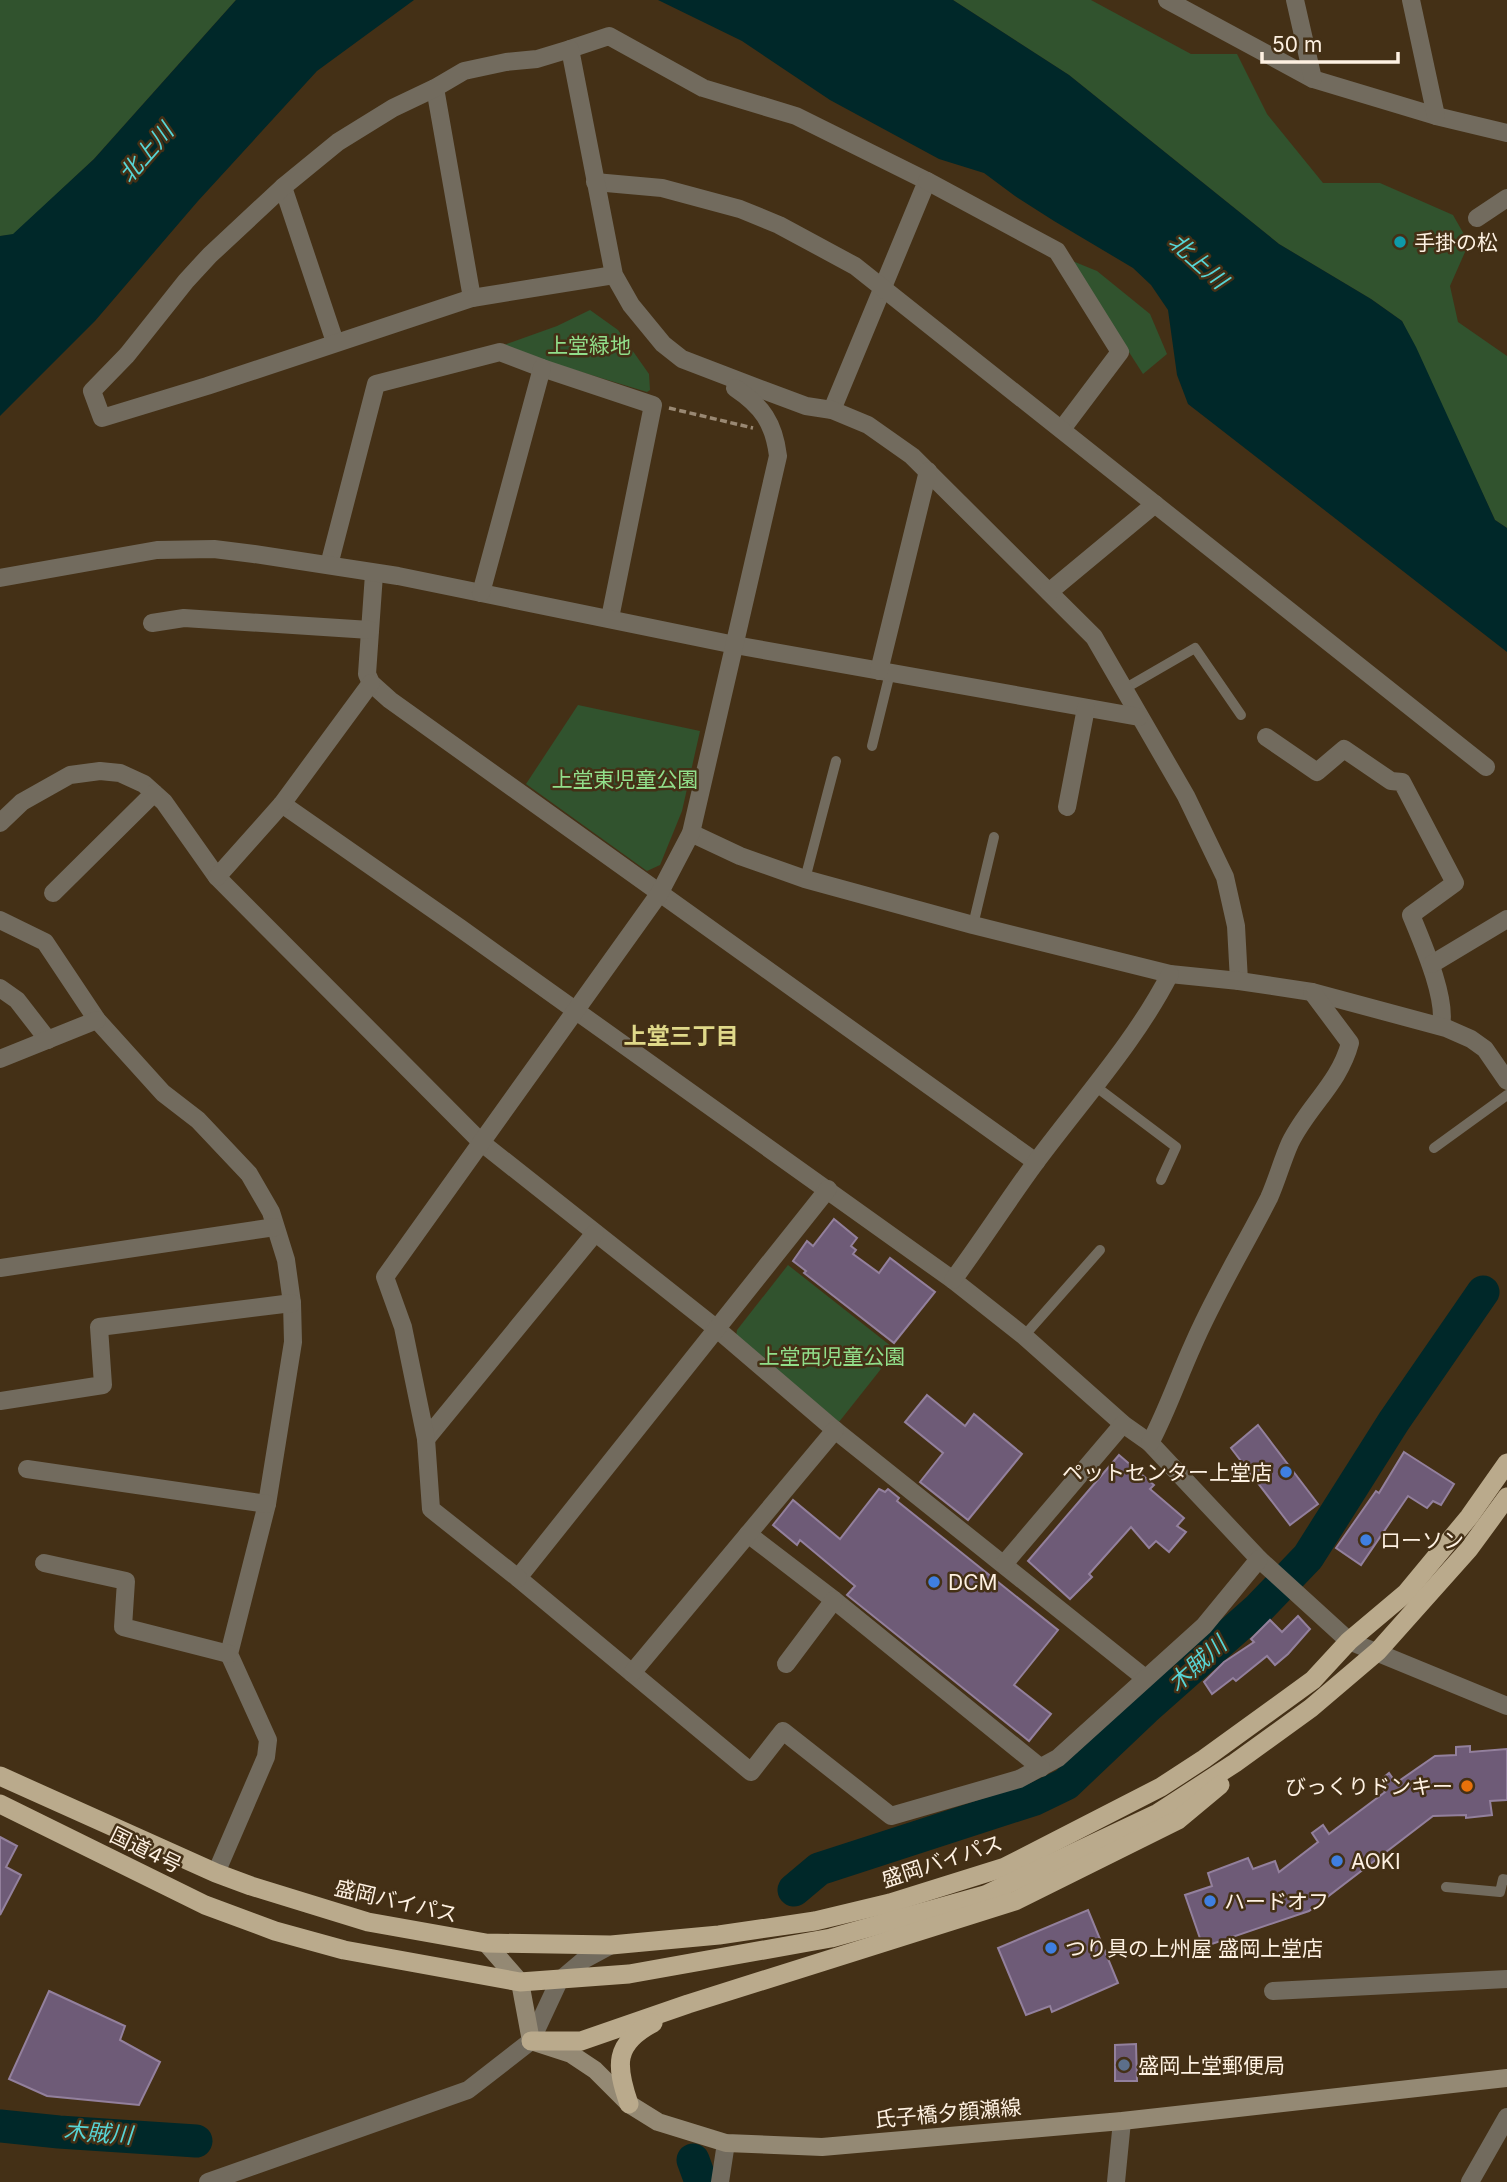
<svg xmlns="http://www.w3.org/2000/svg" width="1507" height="2182" viewBox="0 0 1507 2182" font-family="Inter,'Noto Sans JP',sans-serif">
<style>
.green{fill:#31532e}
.water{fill:#002829}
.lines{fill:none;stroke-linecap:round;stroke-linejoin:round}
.river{stroke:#002829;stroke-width:33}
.building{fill:#6e5b77;stroke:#93809d;stroke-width:2}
.path{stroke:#998873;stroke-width:3.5;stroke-dasharray:7 3.5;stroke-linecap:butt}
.service{stroke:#726b5e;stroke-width:10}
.minor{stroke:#726b5e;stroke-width:18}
.tertiary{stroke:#726b5e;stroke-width:18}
.secondary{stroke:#948974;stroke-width:18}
.trunk{stroke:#baaa8c;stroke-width:19}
.culture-dot{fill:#0f9aa8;stroke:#443016;stroke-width:2.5}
.shop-dot{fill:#3f7fe0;stroke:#443016;stroke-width:2.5}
.food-dot{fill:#e8710a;stroke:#443016;stroke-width:2.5}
.service-dot{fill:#5c6f8a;stroke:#443016;stroke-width:2.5}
.labels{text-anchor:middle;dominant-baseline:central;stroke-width:5;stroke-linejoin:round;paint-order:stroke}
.poi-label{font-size:21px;fill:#fef1e2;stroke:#443016;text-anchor:start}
.park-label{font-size:21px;fill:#91de8a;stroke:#443016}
.street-label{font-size:21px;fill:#fef1e2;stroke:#443016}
.water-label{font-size:23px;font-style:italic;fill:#57d5d6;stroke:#443016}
.neighbourhood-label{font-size:23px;font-weight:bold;fill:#e0d98a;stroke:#443016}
</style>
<rect width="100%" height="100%" fill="#443016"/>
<g class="green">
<path d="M0 0H236L94 159 13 235 0 236Z"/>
<path d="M953 0H1091L1191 54H1237L1267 114 1323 183H1380L1453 215 1469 243 1450 286 1458 322 1507 356V528L1495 520 1402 321 1371 299 1279 244 1069 75Z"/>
<path d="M1070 260 1097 271 1150 314 1167 354 1143 374Z"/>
<path d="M590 310 618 330 649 374 650 390 647 392 532 357 504 345 557 326Z"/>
<path d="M578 705 700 731 682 811 660 865 647 871 526 784Z"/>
<path d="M788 1265 896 1350 839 1422 736 1337 737 1330Z"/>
</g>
<g class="water">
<path d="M236 0H414L317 71 198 201 95 321 0 416V236L13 234 94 159Z"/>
<path d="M658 0H953L1069 75 1279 244 1371 299 1402 321 1416 347 1495 520 1507 528V652L1188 404 1177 375 1168 310 1151 285 1133 268 1054 221 1015 196 984 173 939 159 830 100 742 41Z"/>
</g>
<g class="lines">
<g class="river">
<path d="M794 1890 819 1869 1035 1799 1066 1784 1145 1709 1259 1608 1308 1557 1394 1421 1483 1292"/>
<path d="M0 2126 59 2132 196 2141"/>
<path d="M693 2160 701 2182"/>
</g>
</g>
<g class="building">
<path d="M834 1219 857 1238 851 1246 856 1250 853 1254 879 1273 890 1258 935 1292 894 1343 804 1273 806 1271 793 1261 807 1241 813 1246Z"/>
<path d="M927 1395 965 1426 974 1414 1022 1454 968 1520 920 1482 943 1453 905 1422Z"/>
<path d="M1258 1425 1318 1504 1290 1525 1231 1448Z"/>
<path d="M1404 1452 1454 1484 1441 1505 1433 1501 1427 1508 1408 1496 1361 1565 1336 1548 1376 1491 1379 1493Z"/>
<path d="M1119 1455 1154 1485 1150 1489 1184 1518 1177 1526 1186 1532 1169 1552 1156 1541 1149 1548 1131 1527 1089 1574 1092 1577 1070 1599 1028 1561Z"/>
<path d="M879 1489 885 1492 888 1489 899 1498 897 1501 1058 1630 1014 1685 1051 1714 1029 1741 847 1595 855 1586 800 1540 797 1545 773 1525 793 1500 840 1539Z"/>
<path d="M1298 1616 1310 1629 1288 1654 1275 1665 1267 1656 1236 1681 1233 1678 1212 1694 1204 1682 1224 1662 1254 1642 1251 1639 1270 1620 1282 1632Z"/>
<path d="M1470 1746V1752L1507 1749V1800L1490 1801 1492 1815 1466 1818V1815L1433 1816 1309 1911 1203 1947 1185 1895 1212 1886 1208 1873 1248 1858 1253 1869 1275 1861 1279 1872 1318 1842 1312 1833 1323 1825 1329 1834 1385 1792 1378 1782 1389 1773 1396 1783 1435 1756 1456 1755V1747Z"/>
<path d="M0 1837 17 1846 6 1867 21 1875 0 1915Z"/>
<path d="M1088 1910 1118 1983 1052 2012 1050 2006 1026 2015 998 1948Z"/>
<path d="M49 1991 125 2026 120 2040 160 2062 139 2105 47 2096 9 2079Z"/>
<path d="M1136 2044 1137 2081H1115V2045Z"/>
</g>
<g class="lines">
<path class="path" d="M669 408 753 428"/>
<g class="service">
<path d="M1124 689 1195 648 1241 715"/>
<path d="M872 746 890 673"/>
<path d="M805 879 836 761"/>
<path d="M973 925 994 837"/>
<path d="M1095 1086 1176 1147 1161 1180"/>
<path d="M1434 1148 1507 1095"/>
<path d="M1024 1336 1100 1250"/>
<path d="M1446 1887 1500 1892 1503 1879 1507 1880"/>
</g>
<g class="minor">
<path d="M1167 0 1313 79 1436 116 1507 133"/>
<path d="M1295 0 1313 79"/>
<path d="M1411 0 1436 116"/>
<path d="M570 49 609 36 703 88 796 116 927 181 832 410"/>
<path d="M435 88 472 298"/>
<path d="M927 181 1057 251 1120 352 1062 429"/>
<path d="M595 182 662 188 740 209 779 225 855 266 1486 767"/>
<path d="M283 187 335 342"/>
<path d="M1477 218 1507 198"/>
<path d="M614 275 472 298 207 386 102 418 92 391 127 355 186 281 210 255 283 187 338 142 393 108 435 88 464 71 506 62 537 59 570 49 614 275 631 305 663 344 682 359 763 390 806 406 832 410 868 425 912 456 1094 637 1186 796 1225 877 1236 926 1239 981"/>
<path d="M329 565 376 384 500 352 542 368 653 405 610 618"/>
<path d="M374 574 367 674 371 683 390 700 1036 1162"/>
<path d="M0 578 157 550 214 549 254 554 398 576 735 645 1139 717"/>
<path d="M1049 592 1155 504"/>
<path d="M481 593 542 368"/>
<path d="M152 623 184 618 370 630"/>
<path d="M879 671 928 471"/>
<path d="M1266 737 1317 772 1344 749 1391 781 1402 782 1455 883 1411 915C1422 942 1447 998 1441 1026"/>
<path d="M282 804 460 928 953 1280 1024 1336 1123 1424 1150 1443 1259 1559 1349 1641 1507 1706"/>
<path d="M1067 807 1086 708"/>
<path d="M0 823 22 802 70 775 100 771 120 773 144 784 164 802 217 877 482 1143 717 1329 835 1430 1145 1678"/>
<path d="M691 833 740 856 805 879 973 925 1170 974 1239 981 1312 992 1446 1028 1471 1039 1485 1049 1507 1081"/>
<path d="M217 877 282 804 371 683"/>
<path d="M53 893 154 793"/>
<path d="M0 920 45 942 97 1020 163 1093 198 1120 249 1174 271 1212 286 1260 292 1303 293 1342 267 1504 229 1654 268 1740 266 1757 216 1873"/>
<path d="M1432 964 1507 919"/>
<path d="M0 988 17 1000 48 1040"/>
<path d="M0 1059 97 1020"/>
<path d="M828 1189 518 1578 751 1772 783 1731 891 1816 1019 1779 1058 1758 1204 1626 1259 1559"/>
<path d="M0 1268 275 1227"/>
<path d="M953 1280C982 1241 1008 1200 1036 1162 1082 1100 1135 1042 1170 974"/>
<path d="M0 1401 103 1385 99 1327 292 1303"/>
<path d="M426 1439 595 1233"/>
<path d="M1150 1443C1167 1411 1178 1378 1193 1345 1215 1294 1244 1247 1269 1198 1277 1180 1282 1161 1290 1143 1308 1106 1339 1084 1350 1043L1312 992"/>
<path d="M27 1469 267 1504"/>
<path d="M748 1534 834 1600 1041 1768"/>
<path d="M44 1563 126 1581 123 1627 229 1654"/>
<path d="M1004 1564 1123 1424"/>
<path d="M518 1578 431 1509 426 1439 403 1327 385 1277 659 894 691 833 778 456C774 423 762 406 735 388"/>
<path d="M786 1664 834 1600"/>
<path d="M632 1673 835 1430"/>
<path d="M1273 1991 1507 1979"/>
<path d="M720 2182 726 2143"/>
<path d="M1116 2182 1122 2121"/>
</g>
<g class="tertiary">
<path d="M208 2182 468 2090 531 2041 559 1981 585 1959 611 1945"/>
<path d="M1470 2182 1507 2117"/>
</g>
<path class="secondary" d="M486 1943 520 1982 531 2041 571 2054 595 2070 629 2104 658 2122 726 2143 822 2147 1122 2121 1507 2078"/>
<g class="trunk">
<path d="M0 1776 216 1873 251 1886 368 1922 486 1943 611 1945 719 1935 815 1921 890 1903 1005 1867 1161 1787 1204 1759 1313 1680 1349 1641 1406 1593 1469 1517 1507 1463"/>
<path d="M0 1804 205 1905 275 1931 344 1950 520 1982 629 1974 831 1938 985 1895 1158 1813 1235 1763 1311 1708 1378 1651 1469 1549 1507 1497"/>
<path d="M531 2041H581L688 2004 1015 1901 1178 1820 1220 1785"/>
<path d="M629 2104C616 2066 613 2044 653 2023"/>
</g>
</g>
<circle class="culture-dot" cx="1400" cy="242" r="7"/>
<g class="shop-dot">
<circle cx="1286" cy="1472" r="7"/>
<circle cx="1366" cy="1540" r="7"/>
<circle cx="934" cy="1582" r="7"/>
<circle cx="1337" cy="1861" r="7"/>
<circle cx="1210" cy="1901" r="7"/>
<circle cx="1051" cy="1948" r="7"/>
</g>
<circle class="food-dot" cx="1467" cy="1786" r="7"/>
<circle class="service-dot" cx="1124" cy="2065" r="7"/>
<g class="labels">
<g class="poi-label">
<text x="1414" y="242">手掛の松</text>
<text x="1272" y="1472" text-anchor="end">ペットセンター上堂店</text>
<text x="1380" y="1540">ローソン</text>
<text x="948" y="1582">DCM</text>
<text x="1453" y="1786" text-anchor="end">びっくりドンキー</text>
<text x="1351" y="1861">AOKI</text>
<text x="1224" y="1901">ハードオフ</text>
<text x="1065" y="1948">つり具の上州屋 盛岡上堂店</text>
<text x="1138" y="2065">盛岡上堂郵便局</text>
</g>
<g class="park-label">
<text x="589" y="345">上堂緑地</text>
<text x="625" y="779">上堂東児童公園</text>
<text x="832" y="1356">上堂西児童公園</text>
</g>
<g class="street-label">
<text transform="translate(146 1850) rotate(26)">国道4号</text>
<text transform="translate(942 1861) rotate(-18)">盛岡バイパス</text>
<text transform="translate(396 1901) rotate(13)">盛岡バイパス</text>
<text transform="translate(948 2113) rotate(-5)">氏子橋夕顔瀬線</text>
</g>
<g class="water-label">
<text transform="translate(146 153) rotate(-49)">北上川</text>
<text transform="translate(1198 261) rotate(42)">北上川</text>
<text transform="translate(1197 1664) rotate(-42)">木賊川</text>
<text transform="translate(98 2133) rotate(4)">木賊川</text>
</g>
<g class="neighbourhood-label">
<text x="681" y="1036">上堂三丁目</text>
</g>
</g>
<path d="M1262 52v10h136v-10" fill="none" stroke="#fef1e2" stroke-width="3.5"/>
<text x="1272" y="52" font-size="21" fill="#fef1e2" stroke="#443016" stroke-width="5" paint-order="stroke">50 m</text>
</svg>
